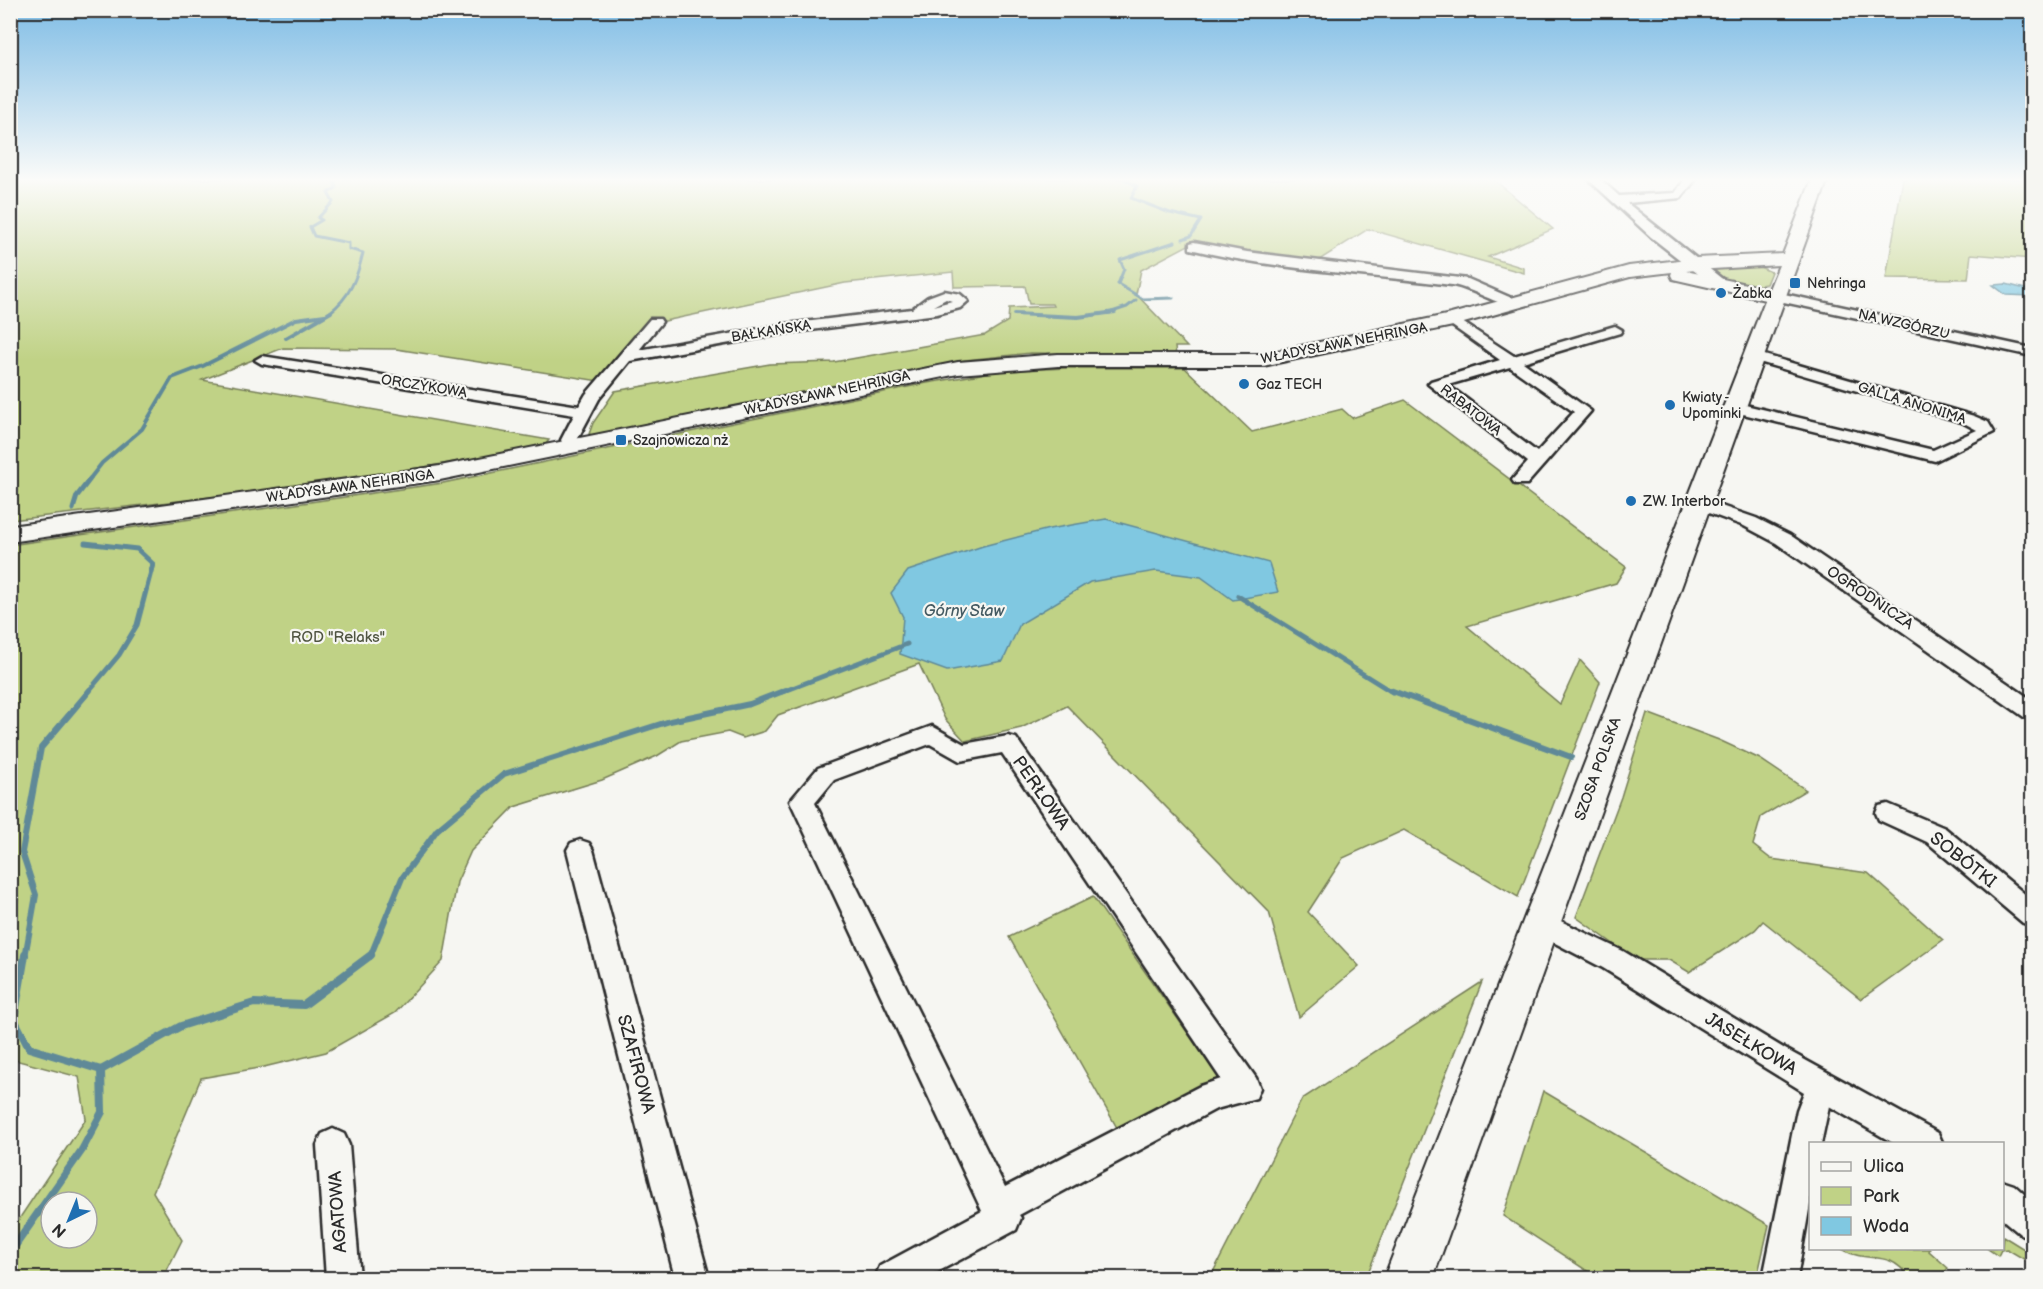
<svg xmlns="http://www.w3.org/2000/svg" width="2043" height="1289" viewBox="0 0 2043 1289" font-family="'Balsamiq Sans',sans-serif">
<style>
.green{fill:#c0d286;stroke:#767e58;stroke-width:1.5;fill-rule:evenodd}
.water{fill:#80c8e1;stroke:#5e8998;stroke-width:1.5}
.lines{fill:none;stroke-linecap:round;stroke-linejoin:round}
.stream-far4{stroke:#5e8998;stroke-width:3}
.stream-far3{stroke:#5e8998;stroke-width:4}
.stream-far2{stroke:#5e8998;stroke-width:5}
.stream-far1{stroke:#5e8998;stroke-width:6}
.stream{stroke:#5e8998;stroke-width:8}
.street-casing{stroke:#2b2b2b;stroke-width:5}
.secondary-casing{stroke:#2b2b2b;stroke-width:4}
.street{fill:#f6f6f2;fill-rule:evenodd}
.secondary{fill:#f6f6f2;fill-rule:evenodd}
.poi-dot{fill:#1f6fb2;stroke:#f6f6f2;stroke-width:2}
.labels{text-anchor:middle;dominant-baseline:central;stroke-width:4.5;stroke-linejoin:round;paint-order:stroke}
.far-poi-label{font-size:14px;fill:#2b2b2b;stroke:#f6f6f2;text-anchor:start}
.far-street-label{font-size:14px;fill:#2b2b2b;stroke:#f6f6f2}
.poi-label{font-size:15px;fill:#2b2b2b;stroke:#f6f6f2;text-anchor:start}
.street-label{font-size:15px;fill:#2b2b2b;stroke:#f6f6f2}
.park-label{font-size:15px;fill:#505542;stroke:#f6f6f2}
.water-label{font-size:16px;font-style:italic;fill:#445a62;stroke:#f6f6f2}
.near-street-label{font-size:18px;fill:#2b2b2b;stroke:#f6f6f2}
</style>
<rect width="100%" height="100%" fill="#f6f6f2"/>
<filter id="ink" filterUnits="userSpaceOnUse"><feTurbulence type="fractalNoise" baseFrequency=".0167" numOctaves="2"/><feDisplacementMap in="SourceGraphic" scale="12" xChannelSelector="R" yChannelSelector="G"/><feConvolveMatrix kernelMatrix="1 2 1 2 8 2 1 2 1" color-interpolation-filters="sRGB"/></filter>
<g filter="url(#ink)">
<g class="green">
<path d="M10 179H1493L1553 229 1488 257 1524 268V273L1368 229 1316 262 1192 243 1141 270 1136 294 1187 347H1175L1176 355 1031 353 965 360 592 435 589 434 593 423 615 391 770 364 834 362 985 335 1008 321 1009 308 1053 306 1052 304H1029L1025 286 954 287 953 272 845 283 660 322 599 381 396 349 283 348 202 380 549 440 545 445C368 481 190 500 11 520Z"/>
<path d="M1903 179H2032V259L1971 254 1968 279 1886 278Z"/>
<path d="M1755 265 1771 272 1766 284C1747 289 1728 283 1713 270Z"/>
<path d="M1067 368H1185L1252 432 1342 409 1352 418 1405 400 1626 567 1616 583 1467 626 1560 704 1580 660 1600 682 1518 897 1404 830 1343 858 1308 912 1359 966 1299 1017 1269 912 1067 706 1021 728 965 741 945 719 919 664 778 715 765 731 743 738 728 732 681 741 657 756 602 780 514 807 471 851 457 882 443 961 395 1013 326 1052 264 1067 201 1078 153 1192 182 1240 163 1278H11V1231L86 1119 79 1077 11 1059 10 939 18 899 10 857V545L443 483 927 383 999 371ZM51 1202H87V1238H51Z"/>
<path d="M1647 713 1719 740 1760 759 1806 790 1761 817 1753 845 1771 859 1868 873 1943 940 1861 999 1763 921 1755 930 1689 972 1669 960H1636L1576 917 1621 797Z"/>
<path d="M1093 897 1219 1078 1120 1133 1009 937Z"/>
<path d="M1482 982 1366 1278H1210L1302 1099Z"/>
<path d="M1543 1091 1769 1225 1757 1278H1598L1503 1216Z"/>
<path d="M2003 1236 2032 1254V1264L2007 1249 2001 1250 1998 1256 1988 1249 2002 1248Z"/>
<path d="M1842 1249H1930L1929 1251 1948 1268 1945 1272 1952 1278H1910C1886 1246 1870 1266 1842 1249Z"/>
</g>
<g class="water">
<path d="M2006 284 2029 290 2028 285 2032 284V296L2006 295 1993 285Z"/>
<path d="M1106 519 1269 563 1278 592 1233 600 1201 577 1156 571 1090 582 1020 624 1003 661 947 671 900 654 903 617 891 593 908 571 983 546 1049 529Z"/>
</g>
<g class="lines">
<g class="stream-far4">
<path d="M1124 179 1137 186 1131 198 1170 213 1201 220 1191 236 1183 239"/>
<path d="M1173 298 1143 299 1118 284 1124 269 1120 260 1175 242"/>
<path d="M329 313C350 297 357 278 363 253L349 249V243L314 236 310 227 322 220 318 218 333 202 328 193 336 188 334 181 339 179"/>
<path d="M1109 313 1127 307 1136 300"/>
</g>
<g class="stream-far3">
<path d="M1014 314 1078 317 1115 312"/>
<path d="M286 338 331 312"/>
<path d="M88 481 102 463 142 429 172 378 203 366 296 319 325 315"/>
</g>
<g class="stream-far2">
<path d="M73 509 77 496 90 479"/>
<path d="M85 543 137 549 153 564 137 625 119 655 88 692"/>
<path d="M1238 596 1392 692"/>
<path d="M782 692 907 644"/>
</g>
<g class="stream-far1">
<path d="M1390 690 1571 757"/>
<path d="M25 957 36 895 22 852 41 748 90 690"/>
<path d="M370 957 402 878 437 830 504 774 670 721 750 704 786 690"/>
</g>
<g class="stream">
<path d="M101 1070 181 1026 254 1003 304 1005 371 955"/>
<path d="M10 1253 82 1150 102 1112 101 1070 29 1048 14 1019 25 955"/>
</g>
<g class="street-casing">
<g id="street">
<path d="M1588 179H1600L1619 196 1675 193 1685 179H1696L1681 198 1627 203 1726 282V288H1716L1651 237Z"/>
<path d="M1194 242 1247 252 1468 279 1523 303 1521 306C1505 310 1471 287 1452 285 1365 274 1275 270 1190 249V243Z"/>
<path d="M944 291 960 294 968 301 960 308 937 314 787 333 630 361 599 399 577 440 580 446 572 451 566 450 561 440 574 415 262 364 255 360 262 356 579 406 586 394 650 319H660L662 322 639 350 787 324 912 309 928 297ZM946 299 952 301 933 306Z"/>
<path d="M1775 292 2032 348V356L1770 299 1768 296Z"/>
<path d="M1453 316 1514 356 1615 326 1622 330 1620 333 1523 362 1591 411 1527 484H1515L1512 480 1528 462 1428 384 1431 381 1500 360 1448 323 1446 320ZM1510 367 1574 412 1537 452 1448 385Z"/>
<path d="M1754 352 1974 416 1988 422 1994 432 1935 461 1727 410 1725 407 1727 404 1733 402 1933 450 1977 430 1962 422 1749 359 1747 356 1749 353Z"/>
<path d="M1698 498 1756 518 1790 535 2032 700V719L2024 717 1776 543 1744 526 1692 507 1689 503Z"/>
<path d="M932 726 964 744 1008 736 1016 738 1256 1078 1260 1088 1256 1098 1216 1109 1019 1215 1021 1218 1016 1230 926 1278H875L880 1266 982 1211 790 801 818 768ZM930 744 960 761 1002 753 1221 1079 1200 1086 1005 1187 815 803 834 780Z"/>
<path d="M1888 804 1945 828 2032 900V926L2023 923 1927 842 1879 820 1876 813 1879 806Z"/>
<path d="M580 840 589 843 593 850 709 1278H675L567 850 571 843Z"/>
<path d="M1542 912 1623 951 1785 1049 1938 1133 1943 1144H1895L1829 1106 1821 1144H1810V1204L1797 1278H1763L1797 1110 1804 1092 1603 968 1532 931 1529 923 1532 915Z"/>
<path d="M333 1129 344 1134 349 1145 360 1278H326L317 1145 322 1134Z"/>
<path d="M2002 1181 2014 1185 2032 1201V1238L2020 1234 2002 1219Z"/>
</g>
</g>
<g class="secondary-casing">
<path id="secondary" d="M1812 179H1828L1433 1278H1384L1765 300 1673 279 1671 275 1672 272 1630 277 1453 326 1263 366H1058L958 374 440 480 10 542V526L440 466 958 362 1058 354H1263L1451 314 1629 266 1696 258 1783 254ZM1779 265 1769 289 1686 271 1696 270Z"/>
</g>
<use href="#street" class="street"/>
<use href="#secondary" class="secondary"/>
</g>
</g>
<linearGradient id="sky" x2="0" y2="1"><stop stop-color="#7ebce5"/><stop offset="0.5" stop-color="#fbfbf9"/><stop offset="1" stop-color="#fbfbf9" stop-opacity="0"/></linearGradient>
<rect width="2043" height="360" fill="url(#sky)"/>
<g class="poi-dot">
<rect x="1789" y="277" width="12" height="12" rx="3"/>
<circle cx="1721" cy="293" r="6"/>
<circle cx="1244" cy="384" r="6"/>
<circle cx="1670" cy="405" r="6"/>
<rect x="615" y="434" width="12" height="12" rx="3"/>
<circle cx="1631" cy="501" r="6"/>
</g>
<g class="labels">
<g class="far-poi-label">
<text x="1807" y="283">Nehringa</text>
<text x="1733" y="293">Żabka</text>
<text x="1256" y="384">Gaz TECH</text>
<text x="1682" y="397">Kwiaty -<tspan x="1682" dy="16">Upominki</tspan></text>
<text x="633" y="440">Szajnowicza nż</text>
</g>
<g class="far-street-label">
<text transform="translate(1904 324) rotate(13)">NA WZGÓRZU</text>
<text transform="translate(771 331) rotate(-9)">BAŁKAŃSKA</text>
<text transform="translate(1344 343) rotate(-11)">WŁADYSŁAWA NEHRINGA</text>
<text transform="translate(424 386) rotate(9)">ORCZYKOWA</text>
<text transform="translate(827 393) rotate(-12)">WŁADYSŁAWA NEHRINGA</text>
<text transform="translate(1912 403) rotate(17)">GALLA ANONIMA</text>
<text transform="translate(1471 410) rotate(38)">RABATOWA</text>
<text transform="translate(350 486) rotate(-8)">WŁADYSŁAWA NEHRINGA</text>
</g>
<g class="poi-label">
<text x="1643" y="501">ZW. Interbor</text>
</g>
<g class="street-label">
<text transform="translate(1870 598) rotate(34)">OGRODNICZA</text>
<text transform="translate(1598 769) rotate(-70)">SZOSA POLSKA</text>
</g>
<g class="park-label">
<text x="338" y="637">ROD "Relaks"</text>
</g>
<g class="water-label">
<text x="964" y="611">Górny Staw</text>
</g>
<g class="near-street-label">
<text transform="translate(1041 793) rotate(55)">PERŁOWA</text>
<text transform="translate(1963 860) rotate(38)">SOBÓTKI</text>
<text transform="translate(1751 1044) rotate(31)">JASEŁKOWA</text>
<text transform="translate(636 1064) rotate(75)">SZAFIROWA</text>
<text transform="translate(338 1212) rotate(-94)">AGATOWA</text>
</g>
</g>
<rect width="2043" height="1289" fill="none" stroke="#f6f6f2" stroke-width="36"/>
<rect x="18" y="18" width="2007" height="1253" fill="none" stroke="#2b2b2b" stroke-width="2" filter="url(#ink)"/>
<rect x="1809" y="1142" width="195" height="108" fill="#f6f6f2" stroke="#a5a5a2" stroke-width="1.5"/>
<rect x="1821" y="1162" width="30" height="9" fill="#f6f6f2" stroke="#a5a5a2" stroke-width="1.5"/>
<text x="1863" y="1172" font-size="18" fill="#2b2b2b">Ulica</text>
<rect x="1821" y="1187" width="30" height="18" fill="#c0d286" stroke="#a5a5a2" stroke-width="1.5"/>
<text x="1863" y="1202" font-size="18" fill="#2b2b2b">Park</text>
<rect x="1821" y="1217" width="30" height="18" fill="#80c8e1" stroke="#a5a5a2" stroke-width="1.5"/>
<text x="1863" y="1232" font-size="18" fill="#2b2b2b">Woda</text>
<g transform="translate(69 1220) rotate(223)"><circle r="28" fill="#f6f6f2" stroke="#a5a5a2" stroke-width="1.5"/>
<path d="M0-4.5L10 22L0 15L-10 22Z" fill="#1f6fb2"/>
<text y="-9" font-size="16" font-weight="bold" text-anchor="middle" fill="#2b2b2b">N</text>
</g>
</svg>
